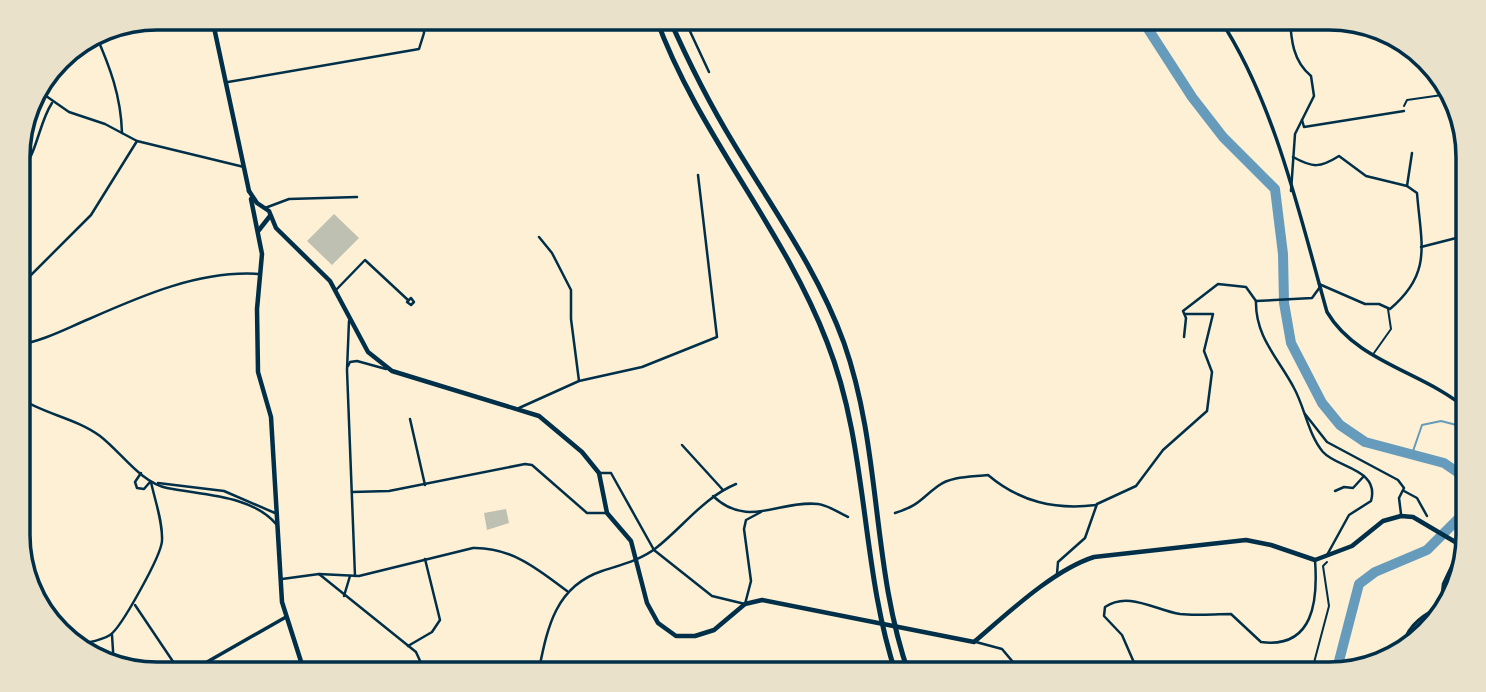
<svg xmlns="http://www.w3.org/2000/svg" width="1486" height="692" viewBox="0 0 1486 692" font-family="'DejaVu Sans',sans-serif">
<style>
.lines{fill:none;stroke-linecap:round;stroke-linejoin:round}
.stream{stroke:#669bbc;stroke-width:2}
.river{stroke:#669bbc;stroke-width:10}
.building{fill:#bec0b2}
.path{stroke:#003049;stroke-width:2}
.service{stroke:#003049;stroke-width:2}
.minor{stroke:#003049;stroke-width:2.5}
.tertiary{stroke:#003049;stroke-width:3.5}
.secondary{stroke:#003049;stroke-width:4.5}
.motorway{stroke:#003049;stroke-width:5}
.rim{fill:none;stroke:#003049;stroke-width:3.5}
</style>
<rect width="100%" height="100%" fill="#fdf0d5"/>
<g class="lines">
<g class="stream">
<path d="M1464 230 1467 199"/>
<path d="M1465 240 1468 251"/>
<path d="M1412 454 1422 425 1441 421 1468 428"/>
</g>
<path class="river" d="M1141 18 1192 97 1223 137 1275 189 1283 254 1284 303 1291 343 1322 403 1340 425 1365 442 1444 463 1460 474 1463 483 1466 496 1463 514 1427 550 1375 572 1359 584 1339 661 1341 674"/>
</g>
<g class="building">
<path d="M231 18H255L234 25Z"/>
<path d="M334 214 359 238 332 265 307 241Z"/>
<path d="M506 509 509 523 487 530 484 513Z"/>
</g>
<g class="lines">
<g class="path">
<path d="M1404 106 1407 100 1449 94"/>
<path d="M1311 674 1329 606 1323 566 1327 562"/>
</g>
<path class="service" d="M1374 353 1391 329 1388 309"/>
<g class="minor">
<path d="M689 18 688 27 709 72"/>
<path d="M1290 18C1291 40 1293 61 1311 76L1314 96 1295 134 1291 191"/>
<path d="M95 33C110 67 121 96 122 133"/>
<path d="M228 82 419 49 424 33 423 18"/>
<path d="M36 89 69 112 105 124 137 141 244 167"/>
<path d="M1302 120 1304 127 1404 111"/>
<path d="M1467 136V140"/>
<path d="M1293 157C1313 168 1320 168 1339 156L1366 176 1407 186 1417 193C1421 244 1433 273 1390 309L1379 304H1365L1319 284"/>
<path d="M18 174C37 158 38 124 52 103"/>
<path d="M1407 186 1412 153"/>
<path d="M265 208 289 199 357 197"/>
<path d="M539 237 552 253 571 290V319L579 381"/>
<path d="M1421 247 1468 235"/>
<path d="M18 288 91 215 137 141"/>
<path d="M335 291 365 260 408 300"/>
<path d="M411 298 414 302 411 305 407 302Z"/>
<path d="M1256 301C1255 337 1279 359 1294 388 1305 408 1308 434 1323 452 1337 468 1380 469 1371 501L1349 515 1327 555"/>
<path d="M1256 301 1312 298 1320 287"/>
<path d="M349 321 347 370 355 576"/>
<path d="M1184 337 1186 318 1183 311 1218 284 1246 287 1256 301"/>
<path d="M18 345C43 341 65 329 89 319 141 296 200 270 259 274"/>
<path d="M348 366 350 362 357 361 386 369"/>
<path d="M18 397C43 414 76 418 100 436 121 452 141 483 167 488 201 495 252 495 276 524"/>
<path d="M519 408 579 381 642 367 717 337 698 175"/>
<path d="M1305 414 1327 442 1398 480 1404 488 1399 498 1401 514"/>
<path d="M410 419 425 485"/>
<path d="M682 445 723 490"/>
<path d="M141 473 135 482 137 488 144 489 150 482"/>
<path d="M599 473H611L654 550 712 596 745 604 751 581 744 529 746 520 761 512"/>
<path d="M158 483 224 491 275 513"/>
<path d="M1335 491 1344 487 1353 488 1364 476"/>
<path d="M1404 491 1417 498 1427 516"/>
<path d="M352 492 389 491 525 464 532 465 587 513H607"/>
<path d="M713 496C748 529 778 500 818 504 828 505 839 513 848 517"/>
<path d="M895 513C920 505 919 500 938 486 951 476 972 477 988 475 1020 502 1055 510 1096 505"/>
<path d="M319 574 416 652 426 674"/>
<path d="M1057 574 1058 562 1085 538 1097 504 1136 486 1163 450 1207 411 1212 372 1204 351 1213 314H1185"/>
<path d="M282 579 319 574 359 576 473 548C511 547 538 569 567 591"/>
<path d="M344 596 350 576"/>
<path d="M135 605 180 672"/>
<path d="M112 635 114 666"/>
<path d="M976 642 1002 649 1023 674"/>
<path d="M78 645C88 642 101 641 110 635 121 628 161 556 162 541 163 522 155 501 151 482"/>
<path d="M408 646 432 632 440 620 425 559"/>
<path d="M538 674C547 630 554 587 602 571 620 565 641 560 656 548 682 528 704 497 736 484"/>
<path d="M1139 674 1122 635 1104 616 1105 607C1128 591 1155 610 1180 614 1196 616 1214 614 1231 614L1261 642C1314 649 1318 600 1315 560"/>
</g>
<g class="tertiary">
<path d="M1219 18C1274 100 1300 216 1327 312 1357 363 1425 372 1468 410"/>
<path d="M1462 546 1468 535"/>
<path d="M1401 653C1405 629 1418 618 1439 607"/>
<path d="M176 674 200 666 286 617"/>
</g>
<g class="secondary">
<path d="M212 18 249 191"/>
<path d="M249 191 257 203 269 211 276 228 330 281 368 352 392 371 539 416 582 452 599 473 607 513 631 541 647 603 658 623 676 636H695L714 630 745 604 762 600 974 642C1007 614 1053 570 1094 557L1246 540 1271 545 1315 560 1352 546 1383 521 1401 516 1413 517 1462 546 1444 584 1441 610"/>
<path d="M251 199 262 254 257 309 258 372 271 417 282 602 305 674"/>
<path d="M259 230 270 216"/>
</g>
<g class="motorway">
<path d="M656 18C698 134 783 227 827 342 869 448 860 566 896 674"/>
<path d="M669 18C688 61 709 103 734 144 773 209 818 271 844 343 882 451 871 567 909 674"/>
</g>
</g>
<path d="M0 0H1486V692H0ZM157 30H1329A127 127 0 0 1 1456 157V535A127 127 0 0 1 1329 662H157A127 127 0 0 1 30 535V157A127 127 0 0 1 157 30Z" fill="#e9e1ca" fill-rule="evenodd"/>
<path class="rim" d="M157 30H1329A127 127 0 0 1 1456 157V535A127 127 0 0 1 1329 662H157A127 127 0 0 1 30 535V157A127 127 0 0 1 157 30Z"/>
</svg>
